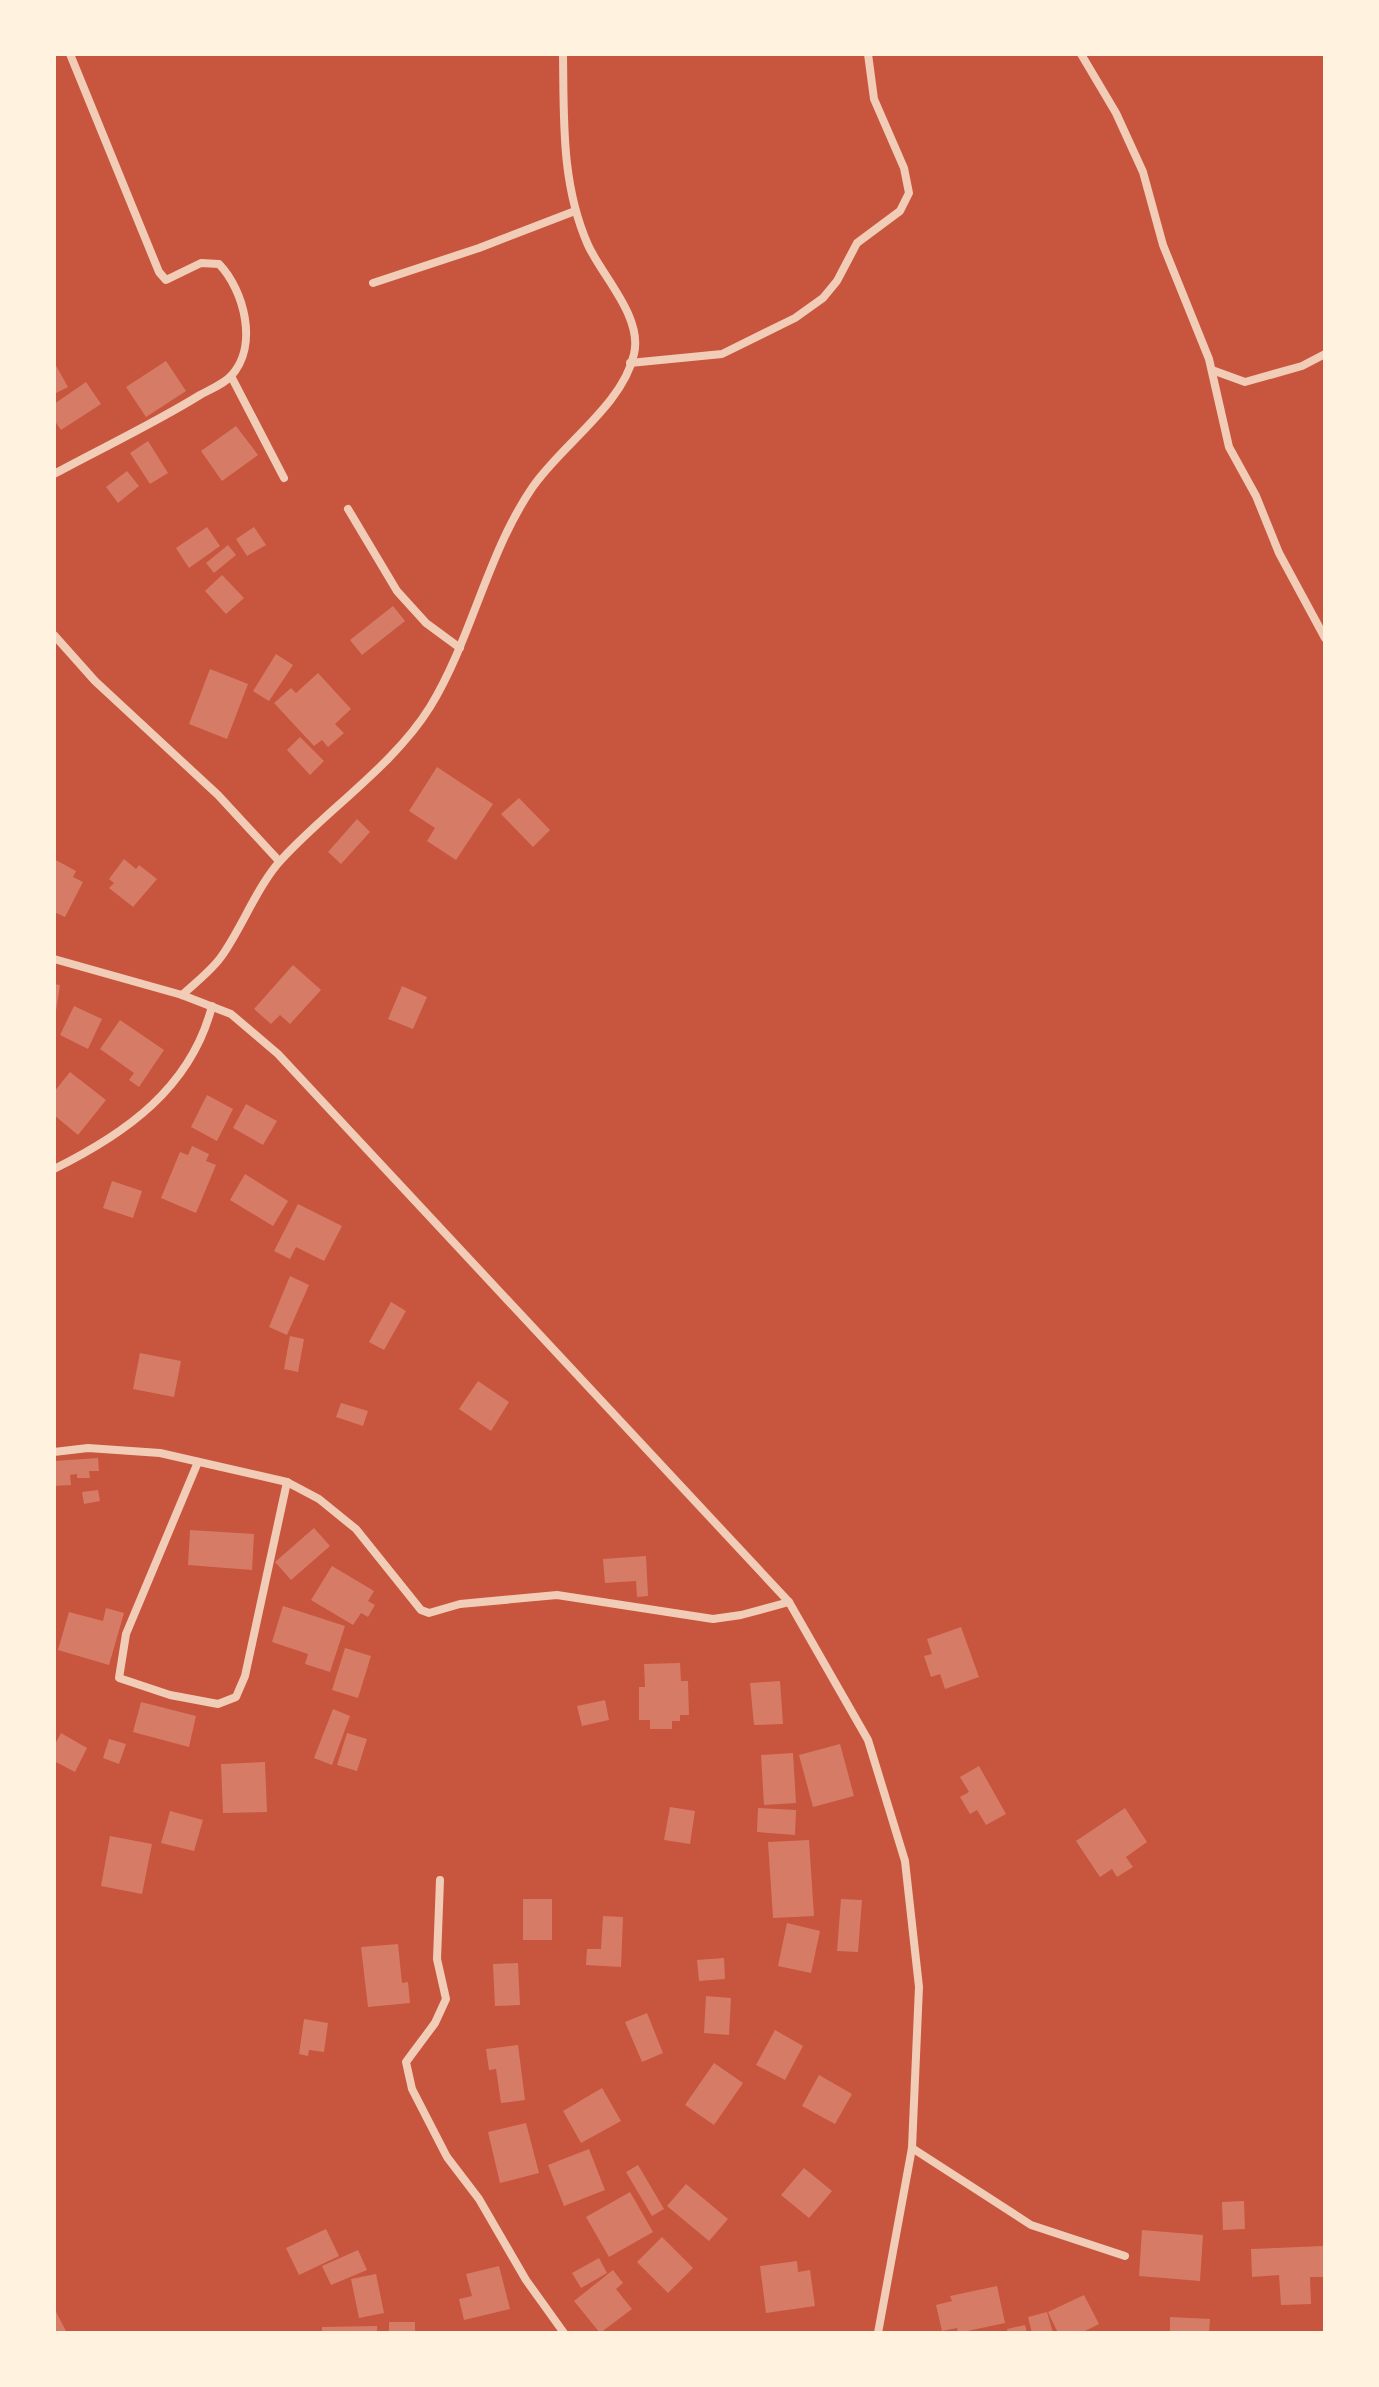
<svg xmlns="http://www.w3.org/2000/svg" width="1379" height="2387" viewBox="0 0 1379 2387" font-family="'Open Sans',sans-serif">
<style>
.building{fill:#d67c66}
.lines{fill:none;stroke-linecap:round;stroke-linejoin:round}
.minor{stroke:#f1ccb7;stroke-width:8}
</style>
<rect width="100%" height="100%" fill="#c8553d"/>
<g class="building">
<path d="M166 361 186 391 146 417 126 387Z"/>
<path d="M54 362 68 387 54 394Z"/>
<path d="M86 382 101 404 61 430 54 420V404Z"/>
<path d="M236 426 258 455 222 481 201 451Z"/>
<path d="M148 441 168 473 150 484 130 453Z"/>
<path d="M127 471 139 486 118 503 106 487Z"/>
<path d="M207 527 220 546 189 568 176 548Z"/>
<path d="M254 527 266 545 247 556 236 539Z"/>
<path d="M228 545 236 555 214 573 206 563Z"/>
<path d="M222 575 244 598 226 614 205 591Z"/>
<path d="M393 606 405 621 362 655 350 640Z"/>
<path d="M276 654 293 665 269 701 253 691Z"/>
<path d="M210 669 248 684 227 739 189 724Z"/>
<path d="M318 673 351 709 335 724 344 733 328 747 322 740 314 746 274 703 291 688 296 693Z"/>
<path d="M300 737 324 761 310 775 287 750Z"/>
<path d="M437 767 493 804 456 860 427 841 435 828 409 811Z"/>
<path d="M519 798 550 830 533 847 501 814Z"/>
<path d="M357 819 370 832 341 864 328 852Z"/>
<path d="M54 859 76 871 73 877 83 882 65 917 54 912Z"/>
<path d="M124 859 136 869 139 865 157 879 133 907 109 888 114 883 109 879Z"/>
<path d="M293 965 321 990 290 1024 280 1015 271 1024 254 1009Z"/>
<path d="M54 984 60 985 56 1011H54Z"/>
<path d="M402 986 427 997 413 1029 388 1019Z"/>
<path d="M74 1006 102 1019 88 1049 60 1035Z"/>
<path d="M120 1020 164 1050 139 1087 129 1080 134 1073 100 1049Z"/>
<path d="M70 1072 106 1100 78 1135 54 1115V1092Z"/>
<path d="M207 1095 233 1109 217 1141 191 1127Z"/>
<path d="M246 1104 277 1121 263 1145 233 1128Z"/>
<path d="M192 1146 209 1154 206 1161 216 1165 196 1213 161 1198 180 1152 188 1155Z"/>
<path d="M245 1174 288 1201 273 1226 230 1200Z"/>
<path d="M112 1181 142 1191 133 1218 103 1208Z"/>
<path d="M298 1204 342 1226 324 1261 296 1247 290 1259 274 1251Z"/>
<path d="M290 1276 309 1285 287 1335 269 1327Z"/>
<path d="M391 1302 406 1311 384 1350 369 1342Z"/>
<path d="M290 1336 304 1339 298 1372 284 1369Z"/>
<path d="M140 1353 181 1361 174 1397 133 1389Z"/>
<path d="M478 1381 509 1402 491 1431 459 1409Z"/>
<path d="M341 1403 368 1411 363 1426 336 1417Z"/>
<path d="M98 1458 99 1471H89L90 1478H77V1474L70 1475 71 1485 54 1486V1461Z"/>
<path d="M98 1490 100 1501 84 1504 82 1492Z"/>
<path d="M314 1528 330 1546 291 1580 275 1562Z"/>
<path d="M190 1530 254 1534 252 1570 188 1565Z"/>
<path d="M646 1556 648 1596 637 1597 636 1581 605 1583 603 1559Z"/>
<path d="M332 1566 374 1591 368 1601 375 1605 368 1617 361 1613 353 1625 311 1600Z"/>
<path d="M283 1606 345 1626 330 1672 305 1664 308 1654 272 1642Z"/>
<path d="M106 1608 124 1613 109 1665 58 1650 69 1612 103 1621Z"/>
<path d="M961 1627 979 1677 945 1689 940 1674 931 1677 924 1656 932 1654 927 1639Z"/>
<path d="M345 1648 371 1656 358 1698 332 1690Z"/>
<path d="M680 1663 681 1681H688L689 1715H680V1721H672V1729H650V1720H639V1687H645L644 1664Z"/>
<path d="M780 1681 783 1724 754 1725 750 1683Z"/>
<path d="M605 1700 609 1720 582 1726 577 1706Z"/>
<path d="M141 1702 196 1716 189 1747 133 1732Z"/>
<path d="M333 1709 350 1716 332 1765 314 1758Z"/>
<path d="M61 1733 87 1748 75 1772 54 1761V1746Z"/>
<path d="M347 1733 367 1739 357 1771 337 1765Z"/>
<path d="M109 1739 126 1744 119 1764 103 1758Z"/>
<path d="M840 1744 854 1796 813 1807 799 1755Z"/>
<path d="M793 1753 796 1803 764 1805 761 1755Z"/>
<path d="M265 1762 267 1812 223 1813 221 1764Z"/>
<path d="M979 1766 1006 1814 986 1825 977 1810 970 1814 960 1797 969 1792 960 1777Z"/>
<path d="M670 1807 695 1811 690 1844 664 1840Z"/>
<path d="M758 1808 796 1810 795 1835 757 1832Z"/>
<path d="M1125 1808 1147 1842 1126 1857 1133 1867 1117 1877 1112 1869 1100 1877 1076 1841Z"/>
<path d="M170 1811 203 1820 194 1851 161 1843Z"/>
<path d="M110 1836 152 1844 142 1894 101 1886Z"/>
<path d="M809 1840 814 1916 773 1918 768 1842Z"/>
<rect x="523" y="1899" width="29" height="41"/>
<path d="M841 1899 862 1900 858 1952 837 1951Z"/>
<path d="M603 1916 623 1917 621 1967 586 1965 587 1949H601Z"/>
<path d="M787 1923 820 1931 811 1973 778 1966Z"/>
<path d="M398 1944 402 1983 408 1982 410 2003 368 2007 361 1947Z"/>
<path d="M724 1958 725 1979 699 1981 697 1960Z"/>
<path d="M518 1963 520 2005 495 2006 493 1964Z"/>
<path d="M706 1996 731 1998 729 2035 704 2033Z"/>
<path d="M647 2013 663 2053 642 2062 625 2022Z"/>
<path d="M304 2019 328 2023 324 2052 309 2050 308 2056 299 2054Z"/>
<path d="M775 2030 803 2046 785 2080 756 2065Z"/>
<path d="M518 2045 525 2100 501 2103 496 2069 489 2070 486 2049Z"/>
<path d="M714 2063 743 2083 714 2125 685 2105Z"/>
<path d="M819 2075 852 2094 835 2124 802 2106Z"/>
<path d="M602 2088 621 2121 581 2143 563 2111Z"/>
<path d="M526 2123 539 2173 500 2183 488 2132Z"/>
<path d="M589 2149 605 2190 564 2206 548 2165Z"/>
<path d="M638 2165 664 2209 652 2216 626 2172Z"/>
<path d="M804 2168 832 2191 809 2218 781 2195Z"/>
<path d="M686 2184 728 2219 709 2241 667 2206Z"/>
<path d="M630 2192 653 2232 609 2257 586 2217Z"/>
<path d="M1244 2201 1245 2229 1223 2230 1222 2202Z"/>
<path d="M326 2229 339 2256 299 2275 286 2248Z"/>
<path d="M1142 2230 1203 2235 1200 2281 1139 2276Z"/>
<path d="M662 2237 693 2268 668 2293 637 2262Z"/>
<path d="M1323 2246 1325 2277H1310L1311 2304 1281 2305 1279 2275 1252 2277 1251 2249Z"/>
<path d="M358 2250 367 2270 331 2285 322 2266Z"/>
<path d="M599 2258 607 2273 581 2288 572 2273Z"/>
<path d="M797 2261 798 2272 810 2270 815 2306 766 2313 760 2266Z"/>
<path d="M499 2266 510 2309 464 2320 459 2299 472 2296 466 2274Z"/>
<path d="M613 2270 623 2283 616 2289 632 2309 600 2333 574 2301Z"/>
<path d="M376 2274 384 2313 359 2318 351 2279Z"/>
<path d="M997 2286 1005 2323 958 2333 957 2328 942 2331 936 2305 952 2301 950 2296Z"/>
<path d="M1084 2295 1099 2324 1081 2333H1058L1048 2312Z"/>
<path d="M54 2308 67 2333H54Z"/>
<path d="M1047 2312 1053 2333H1032L1028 2317Z"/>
<path d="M1170 2317 1210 2319 1209 2333H1170Z"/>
<rect x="389" y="2322" width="26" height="11"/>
<path d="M1025 2325 1027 2333H1008L1007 2329Z"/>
<path d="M377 2326V2333H322V2327Z"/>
</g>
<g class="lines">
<g class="minor">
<path d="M1081 54 1116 113 1143 172 1163 245 1209 359 1229 447 1256 496 1279 553 1325 638"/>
<path d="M373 283 479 248 575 211"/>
<path d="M630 363 722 354 795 318 823 298 837 281 857 243 900 211 909 193 904 168 874 99 868 54"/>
<path d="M1212 370 1245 382 1302 366 1325 354"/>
<path d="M231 376 284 478"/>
<path d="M54 474C102 448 153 424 200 395 209 390 224 384 231 376 259 346 244 290 219 264L201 263 166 280 159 272 70 54"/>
<path d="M348 509 397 591 426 623 460 648"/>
<path d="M54 635 95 681 218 795 279 861"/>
<path d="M54 959 182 995 231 1014 278 1054 789 1602 868 1740 905 1861 919 1987 912 2148 878 2333"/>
<path d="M182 995C195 983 211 971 221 957 242 928 258 884 282 859 328 809 394 765 430 707 472 638 487 554 532 488 561 445 623 405 634 354 643 317 602 276 588 245 561 184 564 119 563 54"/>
<path d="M54 1169C125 1134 191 1088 212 1006"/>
<path d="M54 1452 88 1448 160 1453 287 1482 319 1499 356 1529 421 1610 429 1613 460 1604 557 1595 713 1619 741 1615 789 1602"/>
<path d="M198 1462 126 1634 119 1678 170 1695 218 1704 236 1697 245 1676 287 1482"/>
<path d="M440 1880 437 1959 446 1999 435 2023 406 2062 412 2089 447 2157 479 2199 526 2280 564 2333"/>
<path d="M912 2148 1031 2225 1125 2256"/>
</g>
</g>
<rect width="1379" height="2387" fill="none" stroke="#fff3e0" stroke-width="112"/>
</svg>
